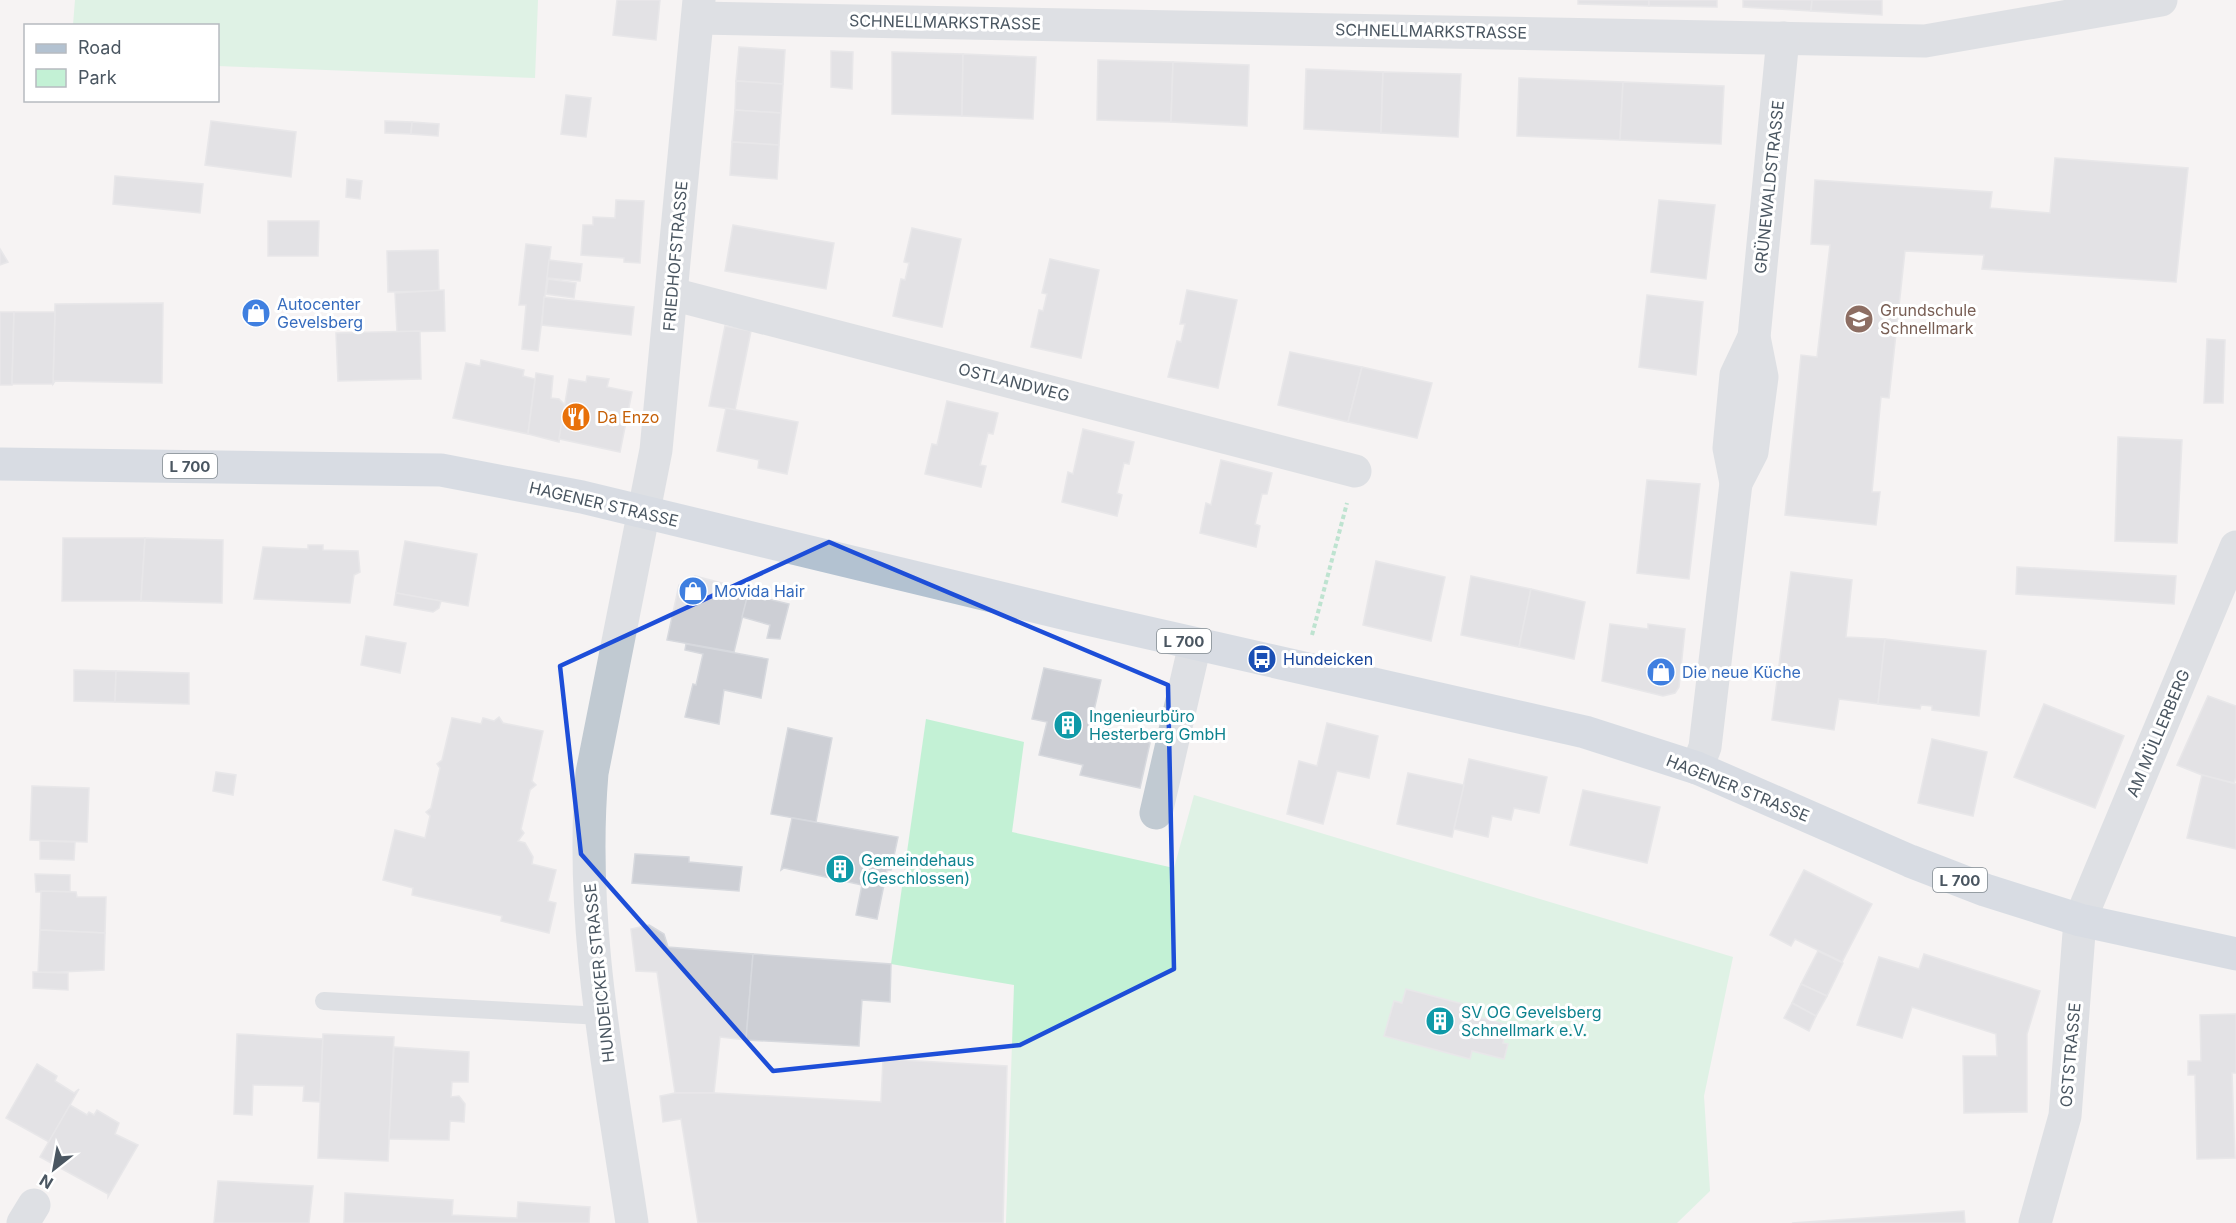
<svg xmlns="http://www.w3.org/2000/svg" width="2236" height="1223" viewBox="0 0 2236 1223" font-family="Inter,sans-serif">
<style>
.green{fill:#c3f1d5}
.building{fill:#cdcfd5;stroke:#d7d9de;stroke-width:1.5}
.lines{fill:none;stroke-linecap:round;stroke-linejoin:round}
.path{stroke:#7ad0a6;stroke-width:4;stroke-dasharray:4.5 3;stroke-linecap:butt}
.lane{stroke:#c1cad2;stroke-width:18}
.street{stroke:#c1cad2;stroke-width:33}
.primary{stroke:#b3c2d1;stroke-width:33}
.marked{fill:none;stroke:#1d4ed8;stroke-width:4.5;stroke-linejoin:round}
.labels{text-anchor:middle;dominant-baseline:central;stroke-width:6;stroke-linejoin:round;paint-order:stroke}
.shield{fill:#fff;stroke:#808990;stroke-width:1.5}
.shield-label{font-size:15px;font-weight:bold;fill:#4a5661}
.street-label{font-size:16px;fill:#4a5661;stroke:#fff}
.shop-label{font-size:16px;fill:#366cbe;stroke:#fff;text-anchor:start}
.education-label{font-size:16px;fill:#785e54;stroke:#fff;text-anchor:start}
.food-label{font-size:16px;fill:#c56008;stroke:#fff;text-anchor:start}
.transit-label{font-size:16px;fill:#164399;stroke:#fff;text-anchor:start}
.culture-label{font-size:16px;fill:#0d838f;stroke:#fff;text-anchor:start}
</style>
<rect width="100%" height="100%" fill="#f5f3f3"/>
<g class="green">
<path d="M75 0H538L535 78 218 66V26L73 25Z"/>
<path d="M926 719 1024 742 1012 832 1174 868 1194 795 1733 957 1704 1096 1710 1191 1677 1223H1006L1014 985 891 964Z"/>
</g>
<g class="building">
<path d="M617 0H660L656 40 613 35Z"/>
<path d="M1578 0H1649V6L1578 4Z"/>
<path d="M1649 0H1717V7L1649 6Z"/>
<path d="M1743 0H1812L1811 11 1743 7Z"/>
<path d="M1812 0H1882V15L1811 11Z"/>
<path d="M739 47 785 50 783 84 736 81Z"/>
<path d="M831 51 853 52 852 89 831 87Z"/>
<path d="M892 52 963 54 962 116 892 114Z"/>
<path d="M963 54 1036 57 1033 119 962 116Z"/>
<path d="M1098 60 1173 62 1171 122 1097 120Z"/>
<path d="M1173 62 1249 65 1247 126 1171 122Z"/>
<path d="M1306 69 1383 72 1381 133 1304 129Z"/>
<path d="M1383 72 1461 74 1458 137 1381 133Z"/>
<path d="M1519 78 1623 82 1620 140 1517 136Z"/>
<path d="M736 81 783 84 781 113 735 110Z"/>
<path d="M1623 82 1724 86 1721 144 1620 140Z"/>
<path d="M566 95 591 98 586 137 561 134Z"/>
<path d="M735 110 781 113 779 145 732 142Z"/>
<path d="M211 121 296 132 291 177 205 165Z"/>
<path d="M385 121 412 122 411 134 385 133Z"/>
<path d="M412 122 439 124 438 136 411 134Z"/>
<path d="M732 142 779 145 777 179 730 175Z"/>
<path d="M2055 158 2188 168 2176 282 1982 269 1984 255 1905 251 1889 398 1881 397 1872 492H1880L1876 525 1785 515 1801 355 1817 357 1830 245 1811 244 1815 180 1992 192 1990 208 2050 213Z"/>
<path d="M115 176 203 184 200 213 113 204Z"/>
<path d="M347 179 362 181 360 199 346 197Z"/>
<path d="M616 200 644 201 640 263 624 262V258L581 255 583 225H593V217L615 218Z"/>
<path d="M1659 200 1715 205 1706 279 1651 272Z"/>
<path d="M268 221H319L318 256H268Z"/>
<path d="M733 225 834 243 826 289 725 271Z"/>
<path d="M912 228 961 239 942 327 893 316 901 279 905 280 909 263 904 262Z"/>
<path d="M526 244 551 247 538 351 522 349 526 305H519Z"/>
<path d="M0 249 8 262 0 265Z"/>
<path d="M438 250 439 291 388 292 387 251Z"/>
<path d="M1050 259 1099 270 1081 358 1031 347 1039 310 1043 311 1047 294 1042 293Z"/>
<path d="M549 260 582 264 580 281 547 278Z"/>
<path d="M548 279 576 283 574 298 546 294Z"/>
<path d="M444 290 445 331 397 332 395 293Z"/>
<path d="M1187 290 1237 300 1218 388 1168 377 1177 341 1181 342 1185 324H1180Z"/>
<path d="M1647 295 1703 302 1696 375 1639 367Z"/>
<path d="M544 297 634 307 631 335 542 325Z"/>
<path d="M163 303 162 383 55 381 53 384 55 304Z"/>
<path d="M0 312H14L12 385H0Z"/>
<path d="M14 312H55L53 384H12Z"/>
<path d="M725 326 751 331 735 410 709 406Z"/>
<path d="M420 331 421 379 338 381 336 333Z"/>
<path d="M2207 339 2225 340 2223 403H2204Z"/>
<path d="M1290 352 1362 367 1348 422 1278 405Z"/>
<path d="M481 360 524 370 523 376 535 379 528 434 453 418 466 363 480 366Z"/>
<path d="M1362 367 1432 383 1417 438 1348 422Z"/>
<path d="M536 373 553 376 551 398 559 399 565 405 559 442 528 434Z"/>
<path d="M587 376 609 379 607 387 632 392 620 452 559 439 569 379 586 382Z"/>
<path d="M947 401 998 413 993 434 988 433 980 465 986 466 981 487 925 474 932 444 937 445Z"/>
<path d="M726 408 798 422 787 474 758 468 759 460 717 451Z"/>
<path d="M1083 429 1134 442 1129 464 1124 463 1117 493 1122 495 1117 516 1062 502 1068 472 1073 474Z"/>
<path d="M2118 437 2182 440 2177 543 2115 541Z"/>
<path d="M1221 460 1272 473 1267 494H1262L1255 524 1260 526 1256 547 1200 533 1206 503 1211 505Z"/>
<path d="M1647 480 1700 484 1689 579 1637 573Z"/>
<path d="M63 538H145L141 601H62Z"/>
<path d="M145 538 223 540 222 603 141 601Z"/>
<path d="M405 541 477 554 468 606 396 593Z"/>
<path d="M308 545H323V550L358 551 360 572 354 575 350 603 254 599 263 547 308 549Z"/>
<path d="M1376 561 1445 577 1431 641 1363 625Z"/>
<path d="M2017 567 2176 576 2174 604 2016 594Z"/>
<path d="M1791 572 1852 580 1846 637 1885 639 1878 704 1839 699 1834 730 1772 720Z"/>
<path d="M695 576 749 590 734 652 667 640 679 585Z"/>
<path d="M1471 576 1531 589 1519 647 1461 635Z"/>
<path d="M1531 589 1585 602 1574 659 1519 647Z"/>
<path d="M396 593 441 601 439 608 433 612 394 605Z"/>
<path d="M748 594 789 604 780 639 767 638 770 625 742 617Z"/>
<path d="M1610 624 1648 629V624L1685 629 1679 687 1675 693 1663 696 1602 681Z"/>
<path d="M366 636 406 643 400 673 361 665Z"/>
<path d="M1885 639 1986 651 1979 716 1932 710V706L1921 705 1920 709 1878 704Z"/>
<path d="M686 644 768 659 761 698 724 690 719 724 685 717 693 684 696 685 703 654 685 650Z"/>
<path d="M1044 668 1101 680 1090 728 1150 743 1140 788 1080 775 1083 765 1039 755 1047 722 1032 719Z"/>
<path d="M74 670 116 671 115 702 74 701Z"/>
<path d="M116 671 189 673V704L115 702Z"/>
<path d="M2208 696 2236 706V778L2234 783 2202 775 2177 765Z"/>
<path d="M2044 704 2124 736 2095 808 2014 777Z"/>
<path d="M499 717 503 723 543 731 532 781 536 785 530 790 521 829 524 833 518 841 525 843 533 857 532 864 556 870 548 901 556 903 549 933 501 921 502 916 412 895 413 888 383 880 395 830 425 838 430 816 426 812 431 808 440 768 437 764 442 760 452 718 481 724 483 718 494 721Z"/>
<path d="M1327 723 1378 736 1369 778 1337 771 1323 824 1287 814 1299 761 1317 766Z"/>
<path d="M788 728 832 738 816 822 771 814Z"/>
<path d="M1932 739 1987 752 1973 816 1918 803Z"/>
<path d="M1469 759 1547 777 1539 813 1514 808 1511 820 1492 816 1488 837 1454 829Z"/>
<path d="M216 772 236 775 233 795 213 791Z"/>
<path d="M1408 773 1464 785 1452 837 1397 824Z"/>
<path d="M2202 775 2236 784V849L2187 838Z"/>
<path d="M32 786 89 788 87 842 30 840Z"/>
<path d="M1583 790 1660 807 1647 863 1570 845Z"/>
<path d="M792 818 898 837 891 870H887L877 919 856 915 862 885 784 868 781 870Z"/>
<path d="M40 841 75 842 74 860 40 859Z"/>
<path d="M635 854 689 857V862L742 867 739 891 632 883Z"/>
<path d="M1804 870 1872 904 1842 962 1795 939 1791 946 1770 935Z"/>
<path d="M35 874 70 875V892H36Z"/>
<path d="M41 891 76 892 77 897H106L105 933 40 930Z"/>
<path d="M649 925 664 934 668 947 753 954 746 1040 720 1037 714 1093H675L657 972 636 971 631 929Z"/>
<path d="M40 930 105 933 104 970 38 973Z"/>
<path d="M1818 951 1843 963 1827 996 1801 984Z"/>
<path d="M753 954 891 964 890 1002 862 1000 859 1046 746 1040Z"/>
<path d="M1924 954 2040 991 2027 1034V1112L1964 1113 1963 1056H1997L1996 1034 1912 1007 1902 1038 1857 1025 1879 957 1919 969Z"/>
<path d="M33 972 68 973V990L33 988Z"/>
<path d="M1801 984 1827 996 1816 1016 1792 1003Z"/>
<path d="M1406 989 1478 1008 1476 1016 1507 1025 1503 1043 1508 1044 1504 1059 1472 1051 1470 1059 1384 1036 1394 1001 1402 1003Z"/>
<path d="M1792 1003 1816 1016 1809 1031 1784 1018Z"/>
<path d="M2236 1014V1073H2232L2235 1158 2197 1159 2195 1075H2188V1061H2201L2200 1015Z"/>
<path d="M237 1034 323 1039 320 1102 303 1101 304 1086 253 1085 252 1115 234 1114Z"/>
<path d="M323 1034 394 1037 388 1161 318 1158Z"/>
<path d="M394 1047 469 1052 468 1082H452L451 1097 459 1096 465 1104 464 1122 450 1121 449 1140 389 1139Z"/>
<path d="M883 1059 1007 1066 1003 1223H698L681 1119 663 1122 660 1096 675 1093H714L881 1102Z"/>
<path d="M37 1064 57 1076 55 1081 74 1093 79 1089 49 1142 6 1118Z"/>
<path d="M70 1105 87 1115 89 1112 94 1115 97 1110 119 1123 115 1134 138 1145 108 1197V1194L40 1157Z"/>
<path d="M218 1181 313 1186 309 1223H214Z"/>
<path d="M345 1193 453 1200 452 1215 517 1218 518 1202 590 1207 589 1223H344Z"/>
<path d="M1964 1211 1965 1223H1792Z"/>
</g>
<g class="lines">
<path class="path" d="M1312 635 1347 503"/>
<path class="lane" d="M324 1001 602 1016"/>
<g class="street">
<path d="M698 18 1925 41 2161 0"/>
<path d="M672 294 1355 471"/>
<path d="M1736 483 1752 452 1762 377 1754 337 1783 38"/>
<path d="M1697 768 1705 747 1736 483 1729 448 1736 375 1754 337"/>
<path d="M1156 813 1195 644"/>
<path d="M23 1223 34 1205"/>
<path d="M632 1223C610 1074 579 924 592 773L656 450 699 0"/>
<path d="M2035 1223 2065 1116 2080 920 2236 547"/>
</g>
<path class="primary" d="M0 464 441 470 582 497 1083 618 1585 732 1697 768 1910 861 1985 890 2080 920 2236 954"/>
</g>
<path d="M0 0H2236V1223H0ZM829 542 1168 685 1174 969 1020 1045 773 1071 581 854 560 666Z" fill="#f5f3f3" fill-opacity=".55" fill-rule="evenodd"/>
<path class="marked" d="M829 542 1168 685 1174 969 1020 1045 773 1071 581 854 560 666Z"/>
<defs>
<g id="shop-disc" transform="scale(1.5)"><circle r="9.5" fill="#3f7fe0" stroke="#fff"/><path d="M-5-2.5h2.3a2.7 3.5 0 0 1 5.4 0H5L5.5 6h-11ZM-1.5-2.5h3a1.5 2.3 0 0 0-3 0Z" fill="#fff"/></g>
<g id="school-disc" transform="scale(1.5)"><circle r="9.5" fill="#8d6e63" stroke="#fff"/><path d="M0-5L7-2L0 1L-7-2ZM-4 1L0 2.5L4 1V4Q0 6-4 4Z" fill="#fff"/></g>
<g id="restaurant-disc" transform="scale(1.5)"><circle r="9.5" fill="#e8710a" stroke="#fff"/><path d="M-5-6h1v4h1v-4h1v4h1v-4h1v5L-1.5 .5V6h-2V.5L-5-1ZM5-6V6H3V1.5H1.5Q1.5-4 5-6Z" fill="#fff"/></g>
<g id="bus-disc" transform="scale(1.5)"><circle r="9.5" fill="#1a4fb4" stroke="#fff"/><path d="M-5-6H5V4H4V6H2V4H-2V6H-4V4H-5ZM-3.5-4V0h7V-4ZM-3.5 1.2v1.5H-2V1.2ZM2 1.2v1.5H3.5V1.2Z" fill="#fff"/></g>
<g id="building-disc" transform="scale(1.5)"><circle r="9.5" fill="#0f9aa8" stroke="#fff"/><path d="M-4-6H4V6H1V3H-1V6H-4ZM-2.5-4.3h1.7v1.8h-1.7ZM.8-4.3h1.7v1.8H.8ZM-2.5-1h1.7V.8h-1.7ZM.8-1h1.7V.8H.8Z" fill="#fff"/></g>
</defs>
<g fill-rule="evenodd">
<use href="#shop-disc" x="256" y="313"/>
<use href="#school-disc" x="1859" y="319"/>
<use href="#restaurant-disc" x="576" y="417"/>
<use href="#shop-disc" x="693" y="591"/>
<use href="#bus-disc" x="1262" y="659"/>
<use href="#shop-disc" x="1661" y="672"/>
<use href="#building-disc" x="1068" y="725"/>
<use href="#building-disc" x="840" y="869"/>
<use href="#building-disc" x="1440" y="1021"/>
</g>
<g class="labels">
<g class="shield">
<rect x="163" y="454" width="54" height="24" rx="4.5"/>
<rect x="1157" y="629" width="54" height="24" rx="4.5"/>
<rect x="1933" y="868" width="54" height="24" rx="4.5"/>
</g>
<g class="shield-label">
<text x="190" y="466">L 700</text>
<text x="1184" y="641">L 700</text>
<text x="1960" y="880">L 700</text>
</g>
<g class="street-label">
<text transform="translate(945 22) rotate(1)">SCHNELLMARKSTRASSE</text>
<text transform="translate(1431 31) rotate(1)">SCHNELLMARKSTRASSE</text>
<text transform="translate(1769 187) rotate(-84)">GRÜNEWALDSTRASSE</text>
<text transform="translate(675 256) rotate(-85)">FRIEDHOFSTRASSE</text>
<text transform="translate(1014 382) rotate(14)">OSTLANDWEG</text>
<text transform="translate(604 504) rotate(13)">HAGENER STRASSE</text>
<text transform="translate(2158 733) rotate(-67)">AM MÜLLERBERG</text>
<text transform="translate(1738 788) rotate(22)">HAGENER STRASSE</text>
<text transform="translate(599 973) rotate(-96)">HUNDEICKER STRASSE</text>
<text transform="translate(2070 1055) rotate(-85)">OSTSTRASSE</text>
</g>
<g class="shop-label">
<text x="277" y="304">Autocenter<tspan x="277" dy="18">Gevelsberg</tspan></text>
<text x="714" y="591">Movida Hair</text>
<text x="1682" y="672">Die neue Küche</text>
</g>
<g class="education-label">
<text x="1880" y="310">Grundschule<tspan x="1880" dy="18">Schnellmark</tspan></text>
</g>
<g class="food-label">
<text x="597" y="417">Da Enzo</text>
</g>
<g class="transit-label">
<text x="1283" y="659">Hundeicken</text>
</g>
<g class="culture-label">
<text x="1089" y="716">Ingenieurbüro<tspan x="1089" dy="18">Hesterberg GmbH</tspan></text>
<text x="861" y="860">Gemeindehaus<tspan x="861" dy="18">(Geschlossen)</tspan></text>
<text x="1461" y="1012">SV OG Gevelsberg<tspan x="1461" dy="18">Schnellmark e.V.</tspan></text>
</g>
</g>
<rect x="24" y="24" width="195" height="78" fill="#ffffff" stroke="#b7bbc0" stroke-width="1.5"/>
<rect x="36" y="44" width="30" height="9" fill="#b3c2d1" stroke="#b7bbc0" stroke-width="1.5"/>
<text x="78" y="54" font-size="18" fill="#4a5661">Road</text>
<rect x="36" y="69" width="30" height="18" fill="#c3f1d5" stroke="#b7bbc0" stroke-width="1.5"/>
<text x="78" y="84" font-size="18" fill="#4a5661">Park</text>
<g transform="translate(54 1169) rotate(211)" stroke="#ffffff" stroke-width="4.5" paint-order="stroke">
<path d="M0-4.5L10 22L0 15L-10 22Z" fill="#4a5661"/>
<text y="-9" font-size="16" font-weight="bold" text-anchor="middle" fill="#4a5661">N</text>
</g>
</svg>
